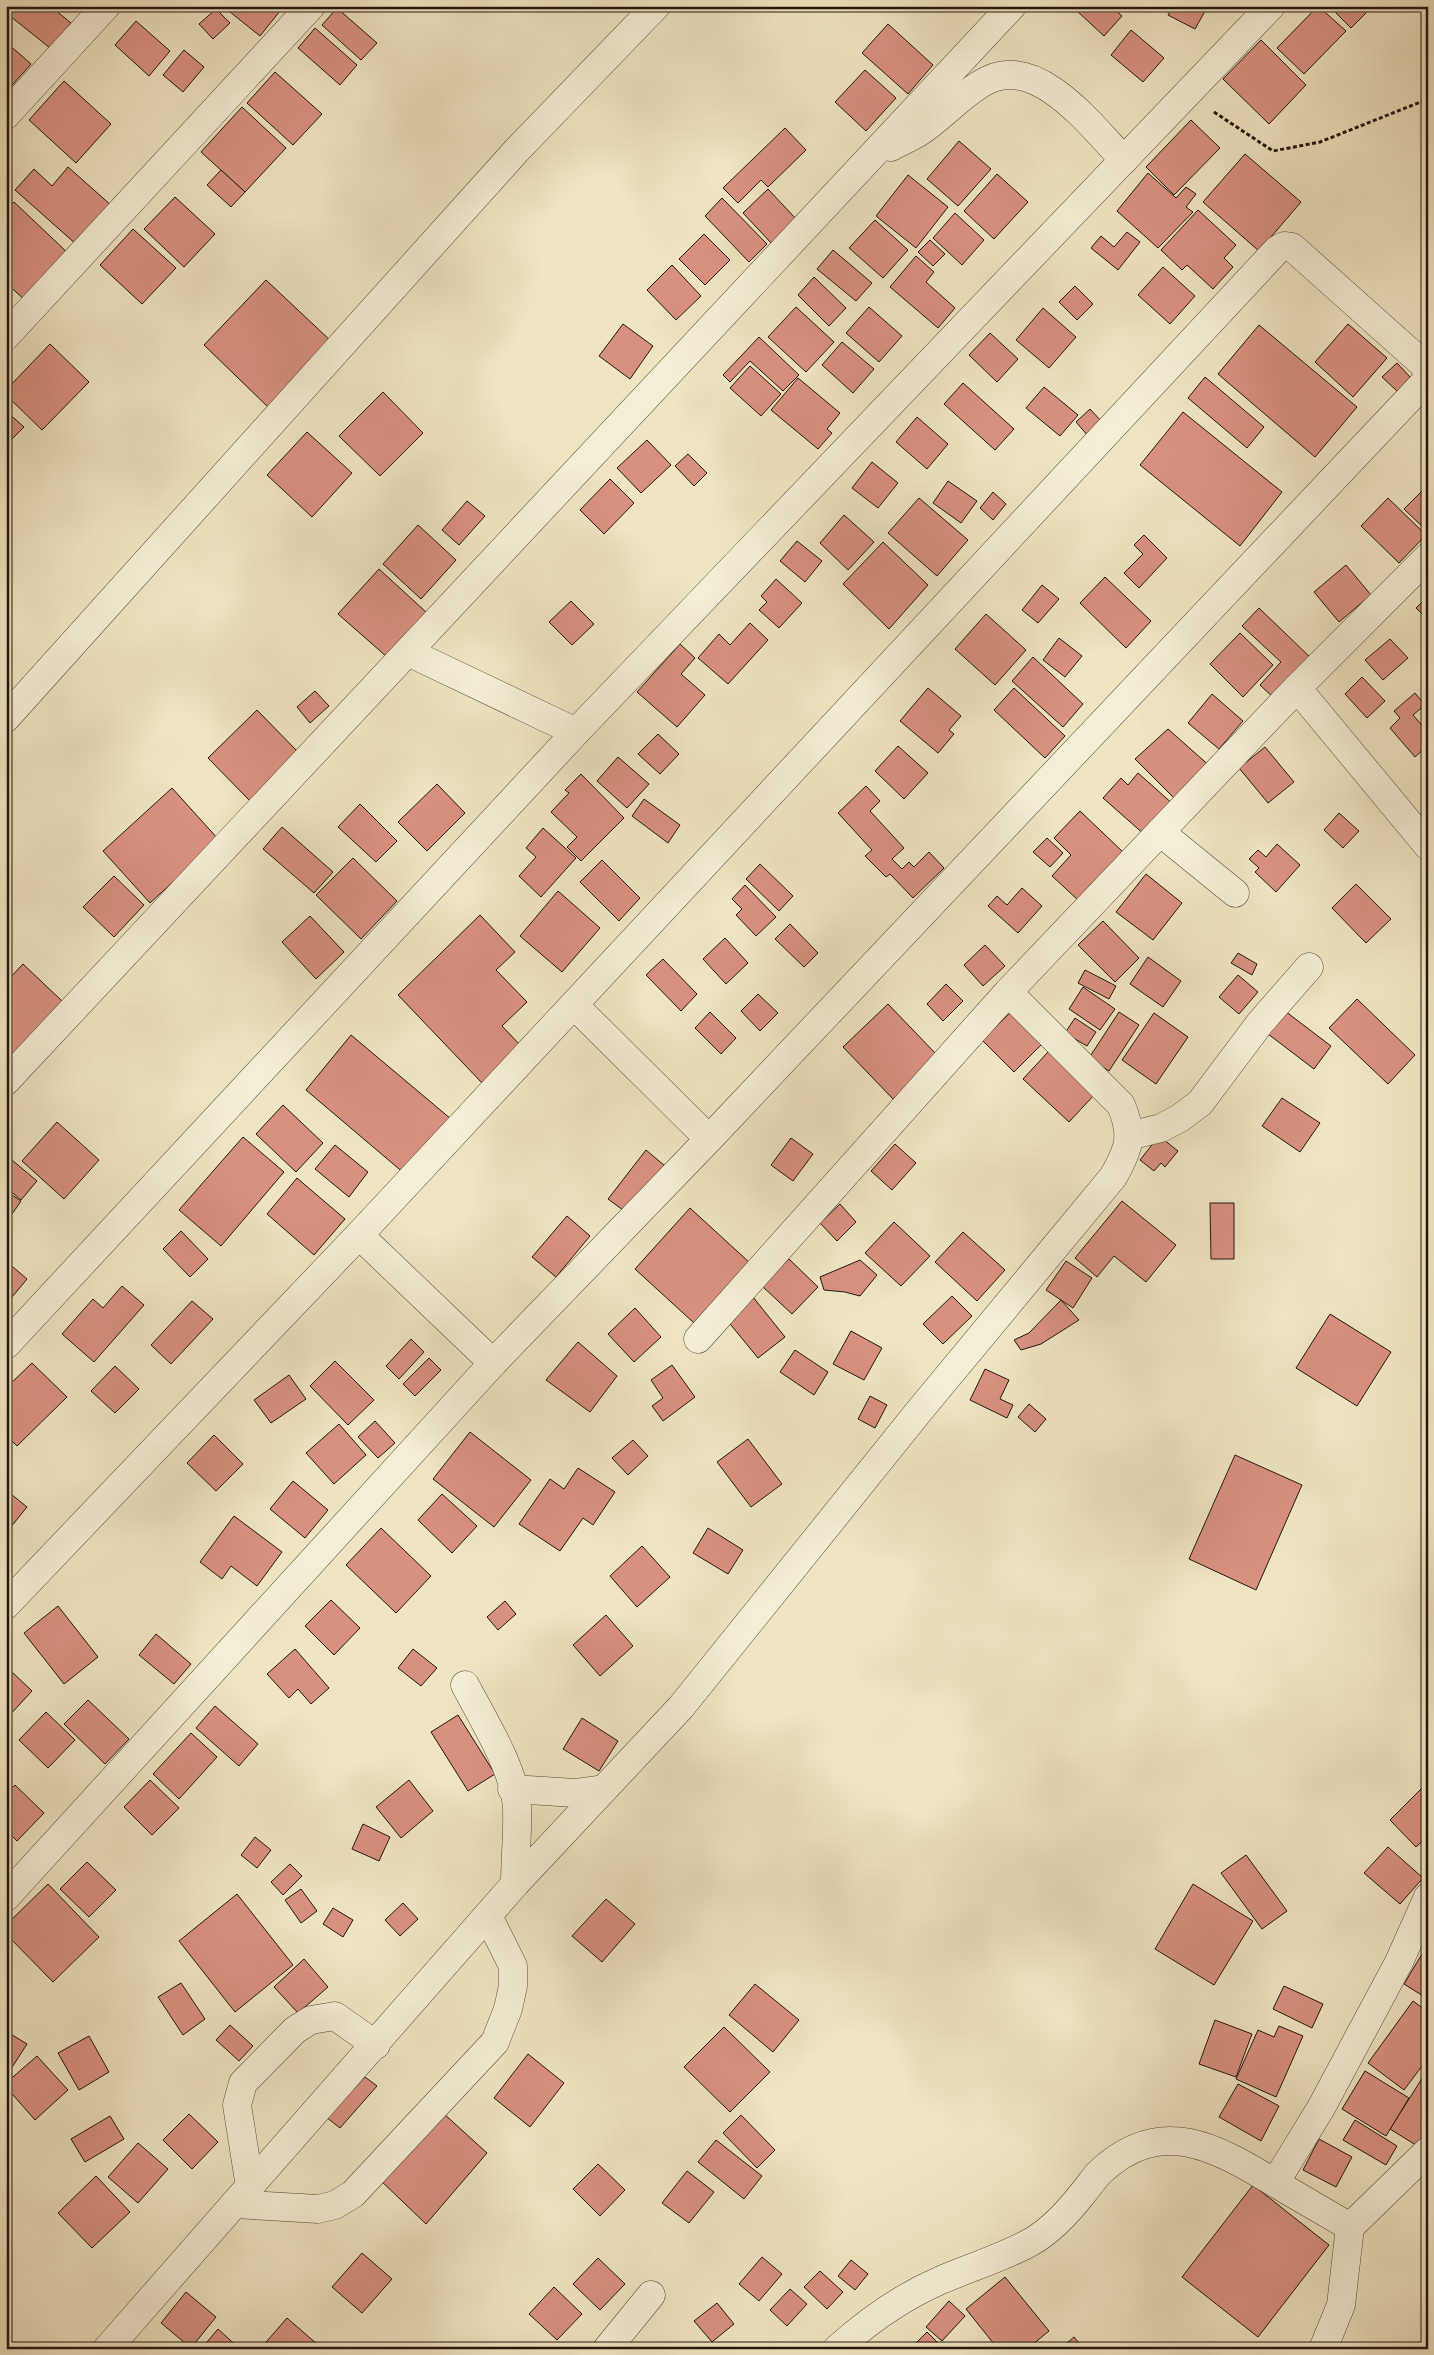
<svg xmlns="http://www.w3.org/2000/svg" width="1434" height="2355" viewBox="0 0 1434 2355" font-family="Vollkorn,serif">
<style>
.building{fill:#d9917f;stroke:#23160f}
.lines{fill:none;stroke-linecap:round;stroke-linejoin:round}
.street-casing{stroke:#564a3c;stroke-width:29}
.path{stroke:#23160f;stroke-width:3;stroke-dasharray:4 2.5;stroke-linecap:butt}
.street{stroke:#f5eed7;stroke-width:28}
</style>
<rect width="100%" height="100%" fill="#efe5c1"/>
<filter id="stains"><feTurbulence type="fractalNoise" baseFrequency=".004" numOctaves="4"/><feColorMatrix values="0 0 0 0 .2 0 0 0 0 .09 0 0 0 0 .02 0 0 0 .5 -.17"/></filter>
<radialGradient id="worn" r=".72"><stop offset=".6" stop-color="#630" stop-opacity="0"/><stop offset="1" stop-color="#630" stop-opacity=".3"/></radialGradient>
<g class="building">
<path d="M19 6H50L71 23 50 48 10 16Z"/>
<path d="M226 6H284L260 36 225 8Z"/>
<path d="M1081 6H1111L1122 16 1104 36 1077 11Z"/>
<path d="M1173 6H1208L1195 29 1168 15Z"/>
<path d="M1318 6 1346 31 1304 74 1277 48Z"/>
<path d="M1333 6H1373L1351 28 1331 8Z"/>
<path d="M337 8 377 43 361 60 322 25Z"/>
<path d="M216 9 230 23 213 39 199 24Z"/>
<path d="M136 21 170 51 149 76 115 45Z"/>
<path d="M888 24 933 65 908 94 862 53Z"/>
<path d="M315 28 357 65 340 85 298 48Z"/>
<path d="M1131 30 1164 58 1143 82 1111 55Z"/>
<path d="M1261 40 1306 85 1269 124 1223 79Z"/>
<path d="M6 42 31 64 6 92Z"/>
<path d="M184 50 204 67 183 92 163 75Z"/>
<path d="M865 70 896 98 866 131 835 102Z"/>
<path d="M275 72 322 114 293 145 247 103Z"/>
<path d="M64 81 111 124 76 163 29 120Z"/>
<path d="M242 107 286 148 245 192 201 152Z"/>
<path d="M1191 120 1220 148 1174 195 1146 167Z"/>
<path d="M785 128 806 150 768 187 761 180 738 203 723 188Z"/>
<path d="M959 141 991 169 958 206 927 179Z"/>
<path d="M1245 154 1301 202 1259 251 1203 202Z"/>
<path d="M68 167 112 206 77 245 15 190 34 169 52 186Z"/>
<path d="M221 170 245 192 231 207 207 185Z"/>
<path d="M1148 173 1176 198 1186 187 1196 194 1186 207 1193 212 1158 248 1117 211Z"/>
<path d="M997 174 1028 202 994 239 964 211Z"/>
<path d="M908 175 948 207 916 248 876 216Z"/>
<path d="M768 189 798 221 773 245 743 213Z"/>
<path d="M175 197 215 234 184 267 144 229Z"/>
<path d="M722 198 767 244 749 262 705 216Z"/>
<path d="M14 202 70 255 27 302 6 283V210Z"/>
<path d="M1198 210 1236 245 1224 258 1233 267 1213 289 1187 265 1182 270 1161 250Z"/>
<path d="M955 213 984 240 962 265 933 238Z"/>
<path d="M875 220 908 250 883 278 849 248Z"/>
<path d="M133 229 176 268 142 304 100 265Z"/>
<path d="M1127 232 1140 242 1118 270 1091 248 1101 236 1114 247Z"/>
<path d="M704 234 730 260 705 285 679 259Z"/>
<path d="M930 240 945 254 933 266 918 252Z"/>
<path d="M833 250 872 283 856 301 817 269Z"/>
<path d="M916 256 934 272 926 282 955 308 938 328 890 287Z"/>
<path d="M672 265 701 296 676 320 647 290Z"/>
<path d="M1163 267 1195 296 1170 324 1138 295Z"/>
<path d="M814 277 846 308 829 326 798 295Z"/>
<path d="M266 280 332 342 269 408 204 345Z"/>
<path d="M1075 286 1093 304 1077 320 1059 302Z"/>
<path d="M796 307 834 342 806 372 768 337Z"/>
<path d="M869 307 902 336 879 362 846 333Z"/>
<path d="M1043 308 1076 337 1049 368 1016 340Z"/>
<path d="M623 324 653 346 630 379 599 356Z"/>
<path d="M1348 324 1387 358 1353 397 1315 362Z"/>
<path d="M1259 325 1357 407 1315 457 1218 374Z"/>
<path d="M990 333 1018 359 997 382 969 355Z"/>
<path d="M759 337 799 375 783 391 750 361 730 382 723 375Z"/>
<path d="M842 342 874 369 853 393 822 365Z"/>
<path d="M50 344 89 382 42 430 6 395V390Z"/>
<path d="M1397 363 1411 378 1397 391 1382 377Z"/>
<path d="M750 366 781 394 761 416 730 388Z"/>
<path d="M1205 377 1264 427 1247 448 1188 398Z"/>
<path d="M798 378 840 413 827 429 832 433 818 449 771 410Z"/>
<path d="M963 383 1014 429 995 450 944 404Z"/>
<path d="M1044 387 1078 415 1060 436 1026 408Z"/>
<path d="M383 392 423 433 380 476 339 436Z"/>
<path d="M1090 409 1103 423 1089 437 1076 422Z"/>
<path d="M6 411 24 427 6 445Z"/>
<path d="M1183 412 1282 492 1240 546 1140 465Z"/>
<path d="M917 417 948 444 927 469 896 442Z"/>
<path d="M307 432 352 473 312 517 267 475Z"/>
<path d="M647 440 671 465 641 493 617 468Z"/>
<path d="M688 454 707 473 694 486 675 466Z"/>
<path d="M872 462 898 483 878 508 852 488Z"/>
<path d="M610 479 634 503 604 534 580 510Z"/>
<path d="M948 481 977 501 961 523 933 503Z"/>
<path d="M1423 490 1428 495 1427 531 1404 509Z"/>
<path d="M993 492 1006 504 993 520 980 508Z"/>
<path d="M919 498 968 540 937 576 888 533Z"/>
<path d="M1388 498 1426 535 1399 563 1361 526Z"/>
<path d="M467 501 485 516 459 545 442 530Z"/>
<path d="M844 515 874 542 848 570 820 543Z"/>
<path d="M418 525 456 560 421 599 383 564Z"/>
<path d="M1144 535 1167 558 1139 588 1124 573 1143 554 1134 545Z"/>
<path d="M797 541 822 561 805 582 780 561Z"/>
<path d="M883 542 928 585 889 629 843 584Z"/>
<path d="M1346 565 1371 595 1339 622 1314 592Z"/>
<path d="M379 569 426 612 387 657 338 614Z"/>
<path d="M1105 577 1151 621 1126 648 1080 603Z"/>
<path d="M776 579 802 603 779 628 759 610 767 602 761 596Z"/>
<path d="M1042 585 1059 599 1038 623 1022 610Z"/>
<path d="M1428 596V620L1416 608Z"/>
<path d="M571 601 594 624 572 645 549 622Z"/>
<path d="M1259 608 1313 660 1276 700 1260 685 1281 662 1242 626Z"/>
<path d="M986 614 1026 650 995 685 955 649Z"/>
<path d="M750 623 768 640 728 684 698 658 719 634 730 645Z"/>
<path d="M1240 633 1273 665 1243 697 1210 664Z"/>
<path d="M1059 638 1082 656 1065 677 1043 660Z"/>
<path d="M1390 639 1408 658 1383 680 1365 660Z"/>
<path d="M680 644 695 658 681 674 705 695 677 727 637 692Z"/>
<path d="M1033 657 1083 704 1063 727 1012 681Z"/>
<path d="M1362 677 1385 701 1367 718 1345 694Z"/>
<path d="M928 688 961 716 949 730 954 734 938 753 900 721Z"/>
<path d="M1014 688 1065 736 1045 758 994 710Z"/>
<path d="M315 691 329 706 310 723 297 707Z"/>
<path d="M1415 693 1425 705 1413 715 1428 732V745L1415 757 1390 728 1400 718 1394 711Z"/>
<path d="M1212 694 1243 721 1219 749 1188 723Z"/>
<path d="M257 710 299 753 250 801 208 758Z"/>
<path d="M1168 729 1212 768 1174 798 1135 759Z"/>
<path d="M658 734 679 754 660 774 638 754Z"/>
<path d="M898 746 928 773 904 799 875 771Z"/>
<path d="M1265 747 1294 782 1268 803 1239 768Z"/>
<path d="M618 757 649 784 627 808 597 781Z"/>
<path d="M1138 773 1174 805 1146 836 1103 798 1121 778 1128 785Z"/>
<path d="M581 774 624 818 581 861 567 847 577 837 551 812 569 793 565 790Z"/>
<path d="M437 784 465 813 427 851 398 822Z"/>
<path d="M866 786 880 801 870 811 904 848 892 859 902 869 909 862 914 867 929 852 944 868 913 898 890 874 886 877 865 856 872 850 838 813Z"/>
<path d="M172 788 219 840 150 903 103 851Z"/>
<path d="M644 799 680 825 668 843 632 816Z"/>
<path d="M360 804 397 841 376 862 338 827Z"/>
<path d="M1080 811 1124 853 1078 900 1052 876 1071 855 1054 838Z"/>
<path d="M1339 813 1359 831 1343 848 1324 830Z"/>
<path d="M282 827 333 872 314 893 263 849Z"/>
<path d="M543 828 576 858 541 897 519 876 536 857 526 848Z"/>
<path d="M1047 838 1063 853 1050 867 1033 852Z"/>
<path d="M1277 844 1300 865 1276 892 1255 872 1259 868 1249 859 1258 850 1266 857Z"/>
<path d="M353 858 397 901 361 939 316 895Z"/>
<path d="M602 860 640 898 619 921 580 882Z"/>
<path d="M760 864 793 896 779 911 746 879Z"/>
<path d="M1146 874 1182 903 1153 940 1116 912Z"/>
<path d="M114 876 144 905 114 937 83 907Z"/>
<path d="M1356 884 1391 919 1366 943 1332 908Z"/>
<path d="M745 885 776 917 756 936 736 915 742 909 732 899Z"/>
<path d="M1022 888 1042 906 1018 933 988 906 997 896 1007 905Z"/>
<path d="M558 891 600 928 562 972 520 936Z"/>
<path d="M480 915 515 952 496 970 527 1002 502 1026 522 1047 483 1084 398 995Z"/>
<path d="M310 916 344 952 316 979 282 942Z"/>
<path d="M1103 921 1139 958 1115 982 1078 945Z"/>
<path d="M790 924 818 953 804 967 775 939Z"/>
<path d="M725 938 748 963 726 984 703 959Z"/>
<path d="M985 945 1005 966 983 986 964 965Z"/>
<path d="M1238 953 1257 964 1252 975 1231 963Z"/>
<path d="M1148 957 1181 981 1163 1007 1130 984Z"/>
<path d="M663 959 697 994 681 1011 646 975Z"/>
<path d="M23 964 62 1001 8 1061 6 982Z"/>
<path d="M1085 970 1116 986 1109 999 1078 983Z"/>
<path d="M1238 975 1258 992 1239 1014 1219 997Z"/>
<path d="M946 984 963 1001 943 1021 927 1004Z"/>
<path d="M1083 987 1115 1009 1100 1030 1069 1009Z"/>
<path d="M758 994 778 1013 760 1031 741 1011Z"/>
<path d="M1357 999 1415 1055 1388 1084 1329 1028Z"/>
<path d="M888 1004 938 1056 893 1099 843 1047Z"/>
<path d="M1013 1010 1044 1042 1014 1072 982 1040Z"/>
<path d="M1285 1011 1331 1046 1314 1069 1268 1034Z"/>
<path d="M710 1012 736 1038 721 1054 695 1028Z"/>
<path d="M1119 1012 1139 1025 1109 1071 1089 1058Z"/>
<path d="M1154 1013 1188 1037 1156 1084 1122 1060Z"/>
<path d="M1075 1018 1096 1032 1087 1046 1065 1033Z"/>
<path d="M351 1035 451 1119 405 1174 306 1090Z"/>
<path d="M1049 1051 1095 1094 1069 1122 1023 1079Z"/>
<path d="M1282 1098 1320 1123 1300 1152 1262 1126Z"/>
<path d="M283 1105 323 1143 296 1172 256 1134Z"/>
<path d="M57 1122 99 1160 64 1199 22 1161Z"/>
<path d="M1159 1136 1178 1151 1165 1167 1161 1163 1154 1171 1140 1160Z"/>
<path d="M243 1137 284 1172 221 1246 179 1210Z"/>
<path d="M791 1138 813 1154 793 1181 771 1165Z"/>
<path d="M895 1144 916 1163 892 1190 871 1171Z"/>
<path d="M335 1145 368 1172 349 1197 315 1169Z"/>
<path d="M646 1150 665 1166 627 1213 608 1199Z"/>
<path d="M6 1155 37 1181 21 1200 6 1187Z"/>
<path d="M297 1178 345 1219 314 1255 267 1214Z"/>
<path d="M6 1191 21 1201 6 1223Z"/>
<path d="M1122 1201 1176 1245 1146 1282 1114 1256 1097 1277 1075 1258Z"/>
<path d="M1210 1203H1234V1259H1211Z"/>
<path d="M840 1204 856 1222 837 1241 820 1223Z"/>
<path d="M690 1208 750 1263 694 1323 635 1269Z"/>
<path d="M567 1216 590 1236 556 1277 532 1257Z"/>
<path d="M894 1222 930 1256 901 1286 865 1253Z"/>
<path d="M181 1231 208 1259 190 1277 163 1249Z"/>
<path d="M963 1232 1005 1270 977 1301 935 1262Z"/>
<path d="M789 1259 818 1287 792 1314 762 1286Z"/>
<path d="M860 1260 877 1275 860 1296 845 1292 824 1290 820 1277Z"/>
<path d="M6 1261 27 1279 8 1302 6 1301Z"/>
<path d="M1066 1261 1092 1278 1073 1308 1046 1290Z"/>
<path d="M122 1286 144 1305 94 1362 62 1334 93 1299 103 1308Z"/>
<path d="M952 1296 972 1316 943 1344 923 1324Z"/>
<path d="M753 1297 785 1337 758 1358 726 1319Z"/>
<path d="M1061 1300 1079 1320 1041 1344 1021 1350 1014 1340 1029 1333Z"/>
<path d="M192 1301 213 1319 171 1364 151 1345Z"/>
<path d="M635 1308 661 1337 634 1362 608 1334Z"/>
<path d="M1330 1314 1391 1352 1357 1406 1296 1368Z"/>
<path d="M851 1331 882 1348 864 1380 833 1364Z"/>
<path d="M411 1339 424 1352 399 1379 386 1366Z"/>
<path d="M578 1342 617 1376 590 1412 546 1380Z"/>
<path d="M795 1350 828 1372 814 1395 780 1372Z"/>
<path d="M429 1358 441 1370 415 1396 403 1384Z"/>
<path d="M335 1361 374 1400 348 1425 310 1386Z"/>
<path d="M32 1363 67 1397 17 1446 6 1435V1388Z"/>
<path d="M672 1365 695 1397 663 1421 652 1406 663 1398 651 1380Z"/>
<path d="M115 1366 139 1389 115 1413 91 1391Z"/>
<path d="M985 1369 1009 1380 1000 1399 1013 1405 1007 1418 970 1400Z"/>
<path d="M289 1375 306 1399 271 1423 254 1400Z"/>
<path d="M870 1396 887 1405 875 1428 858 1419Z"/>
<path d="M1029 1404 1046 1419 1035 1432 1018 1417Z"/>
<path d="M375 1421 395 1443 378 1458 358 1437Z"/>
<path d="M339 1424 366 1455 334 1484 306 1453Z"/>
<path d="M470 1432 531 1480 494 1527 433 1479Z"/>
<path d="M214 1435 243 1464 216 1491 187 1463Z"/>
<path d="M748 1439 782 1484 751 1507 717 1462Z"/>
<path d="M633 1440 648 1456 628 1475 612 1458Z"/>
<path d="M1235 1455 1302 1485 1256 1590 1189 1559Z"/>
<path d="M578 1468 615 1492 593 1525 583 1518 560 1551 519 1524 550 1479 564 1489Z"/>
<path d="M293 1481 328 1510 305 1538 270 1509Z"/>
<path d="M6 1490 27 1507 6 1533Z"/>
<path d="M442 1494 477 1526 452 1553 418 1520Z"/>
<path d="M234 1516 282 1552 257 1586 231 1566 222 1579 200 1562Z"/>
<path d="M381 1528 431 1576 396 1613 346 1565Z"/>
<path d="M708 1528 743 1550 728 1574 693 1553Z"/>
<path d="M642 1546 670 1577 637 1607 610 1576Z"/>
<path d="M331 1600 360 1628 334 1655 305 1626Z"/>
<path d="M505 1601 516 1614 498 1630 487 1617Z"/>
<path d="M58 1606 98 1657 64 1684 24 1633Z"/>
<path d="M606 1615 633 1646 600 1676 573 1645Z"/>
<path d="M156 1634 191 1664 174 1684 139 1655Z"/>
<path d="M295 1649 329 1688 311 1704 298 1689 289 1698 267 1674Z"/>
<path d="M413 1649 437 1668 421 1686 398 1668Z"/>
<path d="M11 1671 32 1691 7 1718 6 1676Z"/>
<path d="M88 1700 129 1739 105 1764 64 1724Z"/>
<path d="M215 1706 258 1744 239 1766 196 1728Z"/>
<path d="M46 1712 75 1740 48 1768 19 1740Z"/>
<path d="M458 1715 495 1774 468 1791 431 1732Z"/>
<path d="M582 1718 618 1741 599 1771 563 1749Z"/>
<path d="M191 1733 217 1757 179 1799 153 1774Z"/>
<path d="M150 1780 179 1808 152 1835 124 1807Z"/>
<path d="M409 1780 433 1811 401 1838 376 1807Z"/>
<path d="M15 1785 44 1813 17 1841 6 1830V1794Z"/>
<path d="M1424 1786 1428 1790V1836L1416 1847 1390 1820Z"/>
<path d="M363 1824 390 1837 379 1861 352 1849Z"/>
<path d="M255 1837 271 1850 257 1868 241 1855Z"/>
<path d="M1388 1847 1423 1878 1400 1904 1364 1873Z"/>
<path d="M1246 1855 1287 1911 1262 1929 1221 1873Z"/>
<path d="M87 1862 116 1890 89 1917 60 1889Z"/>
<path d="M290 1864 302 1876 283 1895 271 1882Z"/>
<path d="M48 1884 99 1937 53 1982 6 1934V1925Z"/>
<path d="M1193 1884 1253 1921 1214 1985 1155 1949Z"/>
<path d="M301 1889 317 1911 301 1923 285 1900Z"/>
<path d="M237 1894 293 1965 235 2012 179 1941Z"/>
<path d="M606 1899 635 1924 602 1962 572 1936Z"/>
<path d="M403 1903 418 1919 400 1936 385 1920Z"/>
<path d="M333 1908 353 1920 343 1937 323 1924Z"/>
<path d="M1428 1944V1999L1404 1984Z"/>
<path d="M304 1959 328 1987 298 2013 274 1987Z"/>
<path d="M181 1983 205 2019 183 2035 158 1997Z"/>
<path d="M755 1984 799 2020 773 2052 729 2015Z"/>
<path d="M1284 1986 1323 2004 1312 2028 1273 2009Z"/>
<path d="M1413 2001 1428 2012V2058L1404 2090 1368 2063Z"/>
<path d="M1215 2020 1252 2034 1236 2077 1199 2064Z"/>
<path d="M230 2025 253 2046 239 2061 216 2040Z"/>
<path d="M1279 2026 1303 2036 1276 2097 1236 2079 1258 2030 1274 2037Z"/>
<path d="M724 2027 770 2072 730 2112 684 2067Z"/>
<path d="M9 2033 27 2044 11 2069 6 2065V2038Z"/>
<path d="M89 2036 109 2072 79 2090 58 2053Z"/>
<path d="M528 2054 564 2083 530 2127 494 2098Z"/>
<path d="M37 2056 68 2090 35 2120 6 2087V2083Z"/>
<path d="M1428 2069V2133L1419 2147 1390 2129Z"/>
<path d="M1365 2071 1409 2098 1386 2136 1342 2109Z"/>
<path d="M365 2077 377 2086 340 2128 326 2117Z"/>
<path d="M1238 2084 1279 2106 1261 2141 1219 2117Z"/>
<path d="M442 2112 487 2153 426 2224 377 2177Z"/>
<path d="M189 2114 218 2142 192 2169 163 2140Z"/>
<path d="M741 2115 775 2150 757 2168 723 2133Z"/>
<path d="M110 2116 124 2139 85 2162 71 2139Z"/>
<path d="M1355 2120 1397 2146 1386 2165 1343 2140Z"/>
<path d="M1319 2139 1352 2157 1336 2187 1303 2170Z"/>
<path d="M716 2140 762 2176 744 2199 698 2162Z"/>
<path d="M138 2143 168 2169 138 2203 108 2177Z"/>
<path d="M598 2164 625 2190 600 2216 573 2189Z"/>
<path d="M687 2171 714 2192 689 2223 662 2203Z"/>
<path d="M96 2176 130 2212 92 2248 58 2213Z"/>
<path d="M1253 2185 1329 2245 1258 2337 1182 2277Z"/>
<path d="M362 2253 392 2279 362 2313 332 2287Z"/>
<path d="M762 2257 782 2274 759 2301 739 2284Z"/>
<path d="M598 2258 625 2284 600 2310 573 2284Z"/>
<path d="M851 2260 868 2274 855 2290 838 2276Z"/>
<path d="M820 2271 843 2292 827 2309 804 2287Z"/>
<path d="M1005 2277 1049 2331 1027 2349H998L966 2309Z"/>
<path d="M554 2287 582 2314 557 2340 529 2314Z"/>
<path d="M790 2289 807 2304 787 2326 770 2310Z"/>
<path d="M186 2292 216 2317 191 2348 161 2323Z"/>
<path d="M949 2301 965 2316 942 2341 926 2327Z"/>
<path d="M717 2303 734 2324 712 2342 694 2321Z"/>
<path d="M287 2318 317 2344 313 2349H260Z"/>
<path d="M218 2329 240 2349H201Z"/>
<path d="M927 2332 944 2349H910Z"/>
<path d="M1074 2337 1084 2349H1060Z"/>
</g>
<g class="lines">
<g class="street-casing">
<g id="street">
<path d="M6 115 106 6"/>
<path d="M891 147C900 142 910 138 918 133 942 118 963 92 988 80 1039 55 1093 128 1124 160"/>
<path d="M6 336 311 6"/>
<path d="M408 652 576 732"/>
<path d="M1297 688 1428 846"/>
<path d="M6 718 517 150 656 6"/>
<path d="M1160 832 1235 893"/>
<path d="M574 1005 709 1139"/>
<path d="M6 1081 1012 6"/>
<path d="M1129 1136 1161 1128 1180 1118 1200 1103 1260 1023 1309 967"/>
<path d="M359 1235 493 1363"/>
<path d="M698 1339 1008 992 1297 688 1428 557"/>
<path d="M6 1345 576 732 1271 6"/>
<path d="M6 1605 359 1235 1277 250 1284 246 1292 247 1422 363C1427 370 1429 375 1424 383L709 1139 493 1363 6 1897"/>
<path d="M465 1685C483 1719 515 1770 517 1808 518 1833 515 1859 515 1884"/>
<path d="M512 1789 575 1793 604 1789"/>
<path d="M1275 2183 1321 2108 1399 1962 1428 1897"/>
<path d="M250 2187 237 2105 243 2083 295 2030 311 2020 335 2016 376 2045"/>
<path d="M234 2204 318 2209 335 2205 353 2194 495 2042 508 2009 513 1986V1966L488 1916"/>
<path d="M1350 2227 1428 2151"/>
<path d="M107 2349 515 1884 681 1707 920 1410 1113 1177C1129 1149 1134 1136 1121 1105L1008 992"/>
<path d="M607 2349 651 2295"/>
<path d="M837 2349C868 2321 902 2297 941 2280 971 2267 1002 2258 1031 2242 1052 2230 1069 2211 1083 2193 1089 2186 1094 2178 1100 2172 1161 2115 1215 2147 1275 2183 1300 2198 1325 2212 1350 2227L1341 2305 1323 2349"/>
</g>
</g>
<path class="path" d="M1214 112 1273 151 1320 142 1428 99"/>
<use href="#street" class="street"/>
</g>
<rect width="1434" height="2355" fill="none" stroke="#efe5c1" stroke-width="25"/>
<rect x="8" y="8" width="1419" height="2340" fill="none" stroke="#23160f" stroke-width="2.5"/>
<rect x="12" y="12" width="1409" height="2330" fill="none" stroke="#23160f"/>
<rect width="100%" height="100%" filter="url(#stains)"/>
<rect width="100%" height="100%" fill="url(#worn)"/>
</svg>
